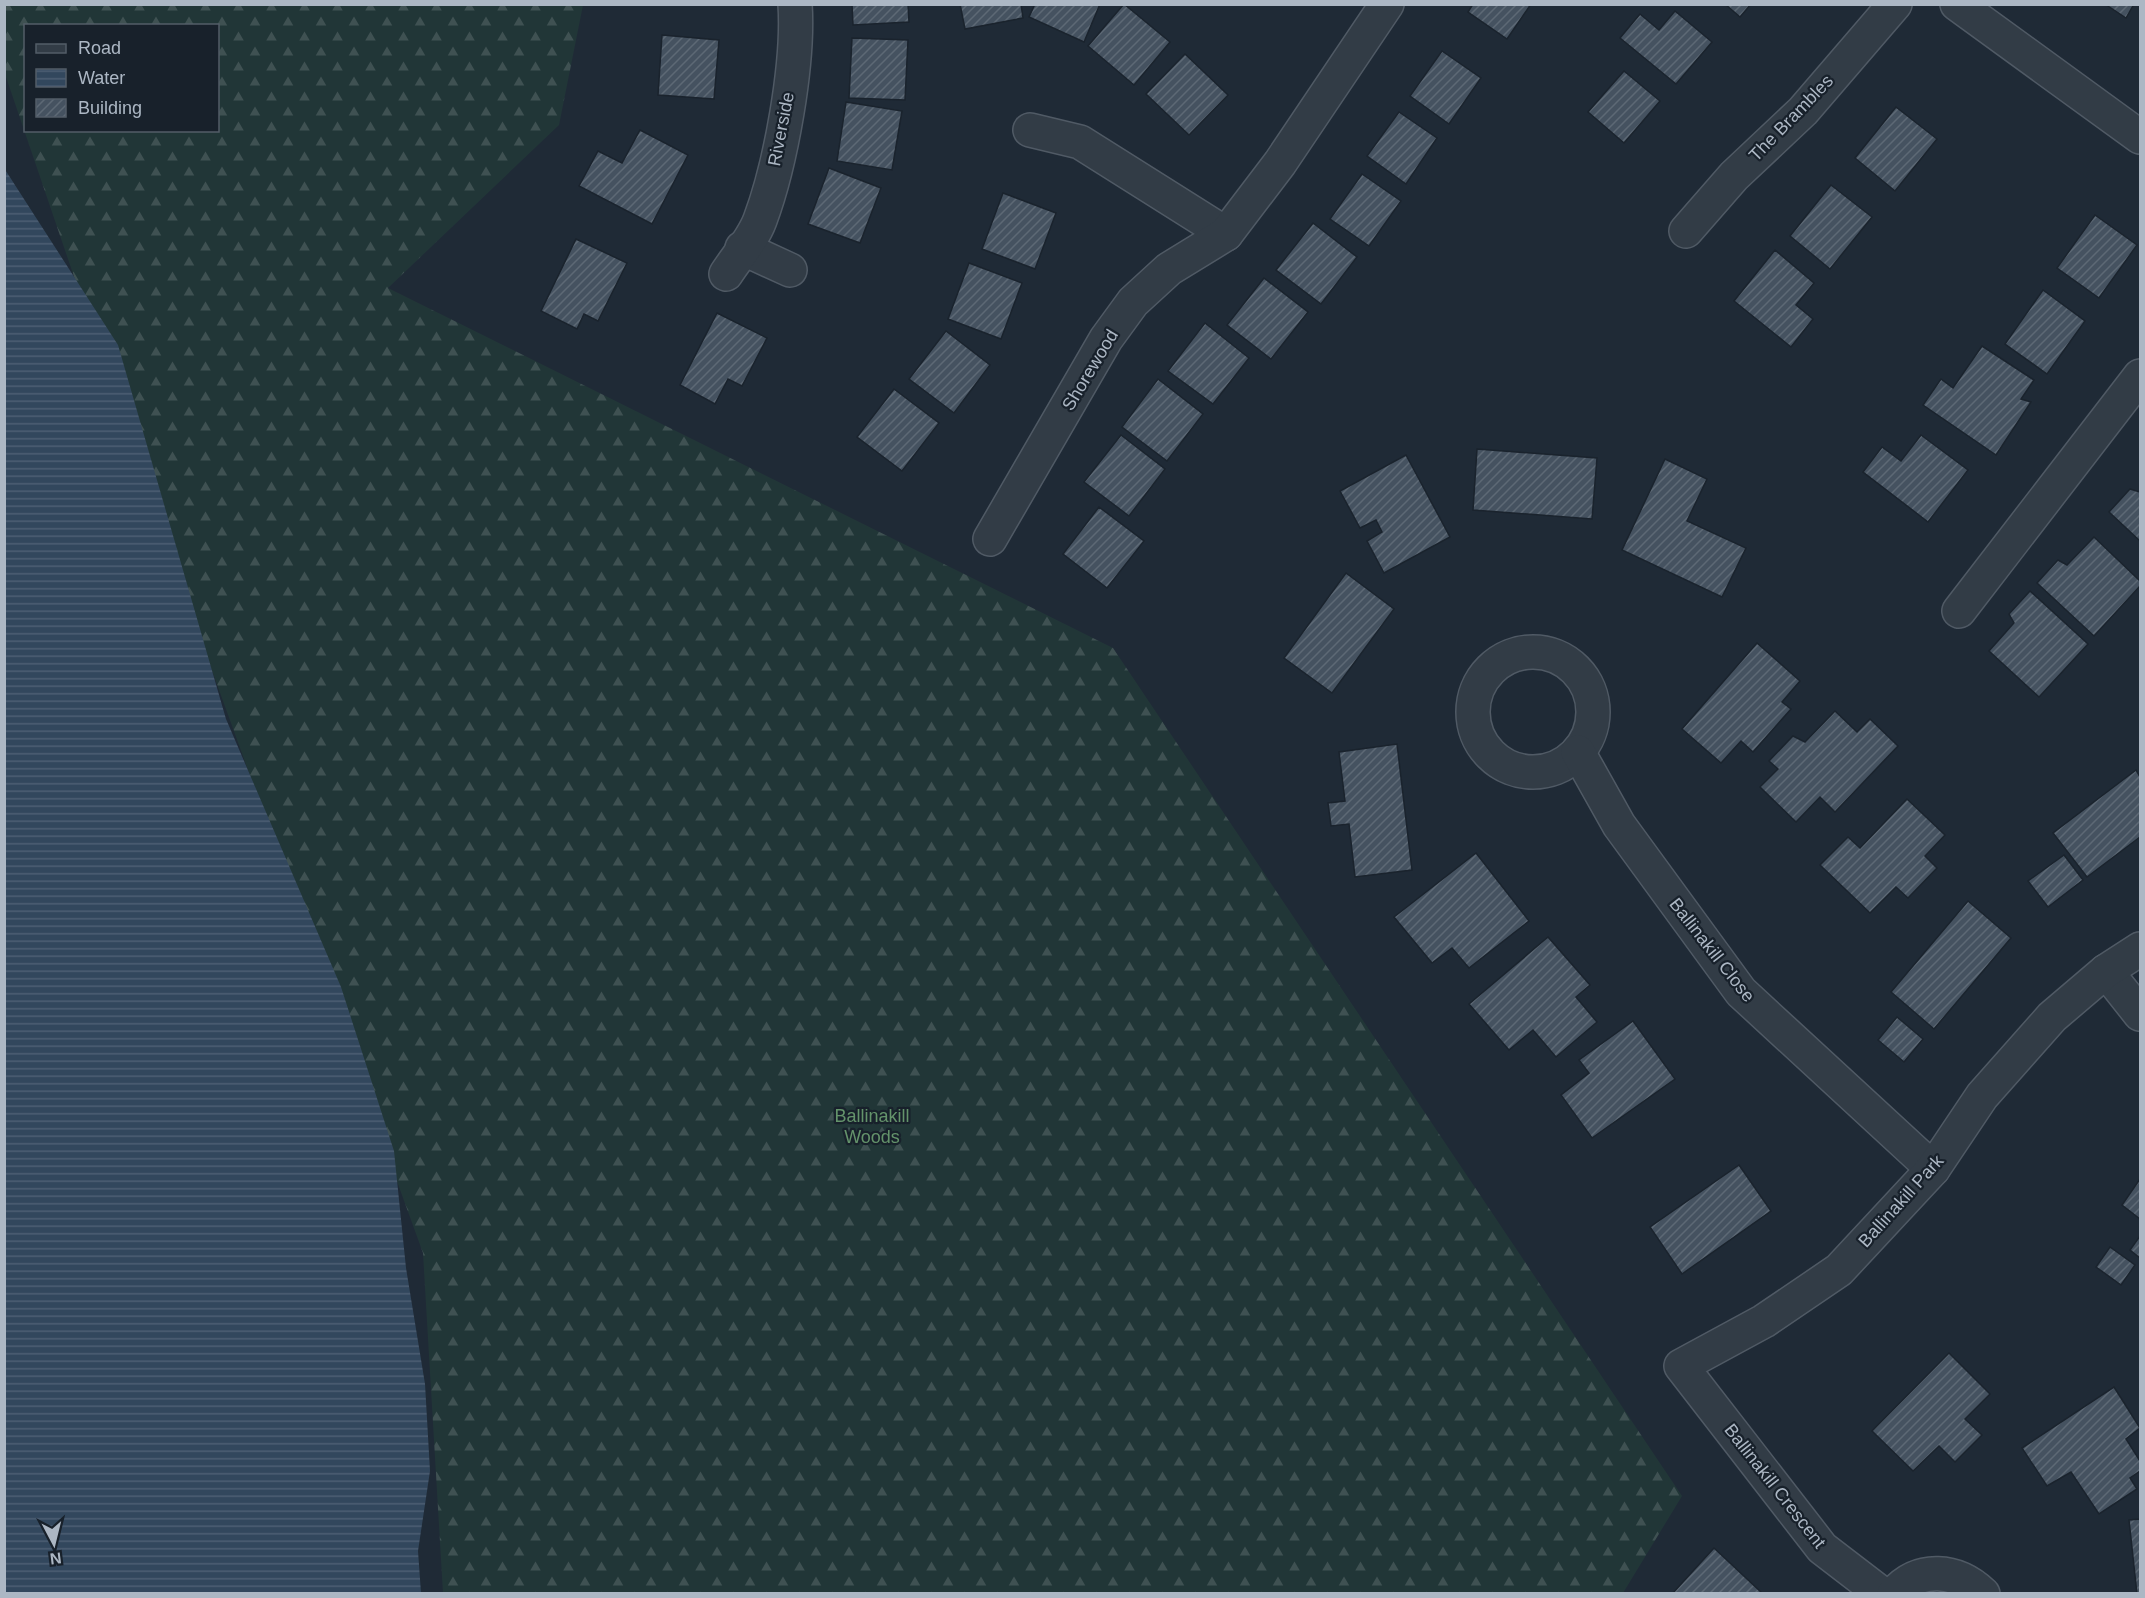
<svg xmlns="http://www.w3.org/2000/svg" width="2145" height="1598" viewBox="0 0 2145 1598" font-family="Arial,sans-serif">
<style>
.forest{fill:url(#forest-firs);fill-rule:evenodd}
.water{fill:url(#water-rules)}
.building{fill:url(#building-hatch);stroke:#1a232d;stroke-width:1.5}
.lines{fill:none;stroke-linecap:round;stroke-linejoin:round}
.street-casing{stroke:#505a65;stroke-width:36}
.street{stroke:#323c46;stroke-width:33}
.labels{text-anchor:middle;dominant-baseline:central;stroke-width:4.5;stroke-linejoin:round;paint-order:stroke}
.street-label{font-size:18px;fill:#acb7c4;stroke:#18212b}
.park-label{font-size:18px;fill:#64936b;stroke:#18212b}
</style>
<defs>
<pattern id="forest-firs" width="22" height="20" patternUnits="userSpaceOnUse" patternTransform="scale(1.5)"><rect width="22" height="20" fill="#213637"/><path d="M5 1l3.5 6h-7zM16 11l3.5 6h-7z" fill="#3f5152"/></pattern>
<pattern id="water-rules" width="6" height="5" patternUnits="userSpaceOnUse" patternTransform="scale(1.5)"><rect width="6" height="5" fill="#32475d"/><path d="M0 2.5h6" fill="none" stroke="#4d5f73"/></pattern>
<pattern id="building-hatch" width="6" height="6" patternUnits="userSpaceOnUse" patternTransform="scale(1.5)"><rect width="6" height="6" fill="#455260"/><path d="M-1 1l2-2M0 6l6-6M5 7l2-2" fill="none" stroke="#5d6975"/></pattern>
</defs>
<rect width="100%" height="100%" fill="#1f2a36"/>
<path class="forest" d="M4 5H583L559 125 388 288 1113 648 1682 1496 1623 1593H443L423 1253 147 491 5 74ZM26 26H218V130H26Z"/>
<path class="water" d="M4 168 118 345 226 719 341 987 394 1151 406 1268 425 1384 430 1471 418 1551 421 1593H5Z"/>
<g class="building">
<path d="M852 4H908L909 22 853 25Z"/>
<path d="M960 4H1021L1023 18 965 29Z"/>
<path d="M1035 4H1100L1084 42 1029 17Z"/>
<path d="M1124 4 1170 42 1134 85 1088 46Z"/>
<path d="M1473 4H1531L1507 39 1468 12Z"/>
<path d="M1725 4H1751L1740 17Z"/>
<path d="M2105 4H2134L2126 18Z"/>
<path d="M1675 11 1712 42 1676 84 1620 38 1640 14 1659 30Z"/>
<path d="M662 35 719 40 714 99 658 95Z"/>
<path d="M852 38 908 40 905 100 849 98Z"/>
<path d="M1442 51 1481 78 1449 124 1410 96Z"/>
<path d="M1185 54 1228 95 1189 135 1146 94Z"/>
<path d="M1624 71 1660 101 1624 143 1588 112Z"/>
<path d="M846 102 902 111 892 170 837 161Z"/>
<path d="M1896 107 1937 139 1895 191 1855 158Z"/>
<path d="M1399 112 1437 138 1406 184 1367 156Z"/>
<path d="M640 130 688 155 652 224 579 186 598 151 622 163Z"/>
<path d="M829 168 881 188 860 243 808 224Z"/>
<path d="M1362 174 1401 201 1369 246 1330 219Z"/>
<path d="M1831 185 1872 217 1830 269 1790 236Z"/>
<path d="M1003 193 1056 213 1035 269 982 249Z"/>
<path d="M2095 215 2137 245 2099 298 2057 268Z"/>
<path d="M1313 223 1357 257 1321 304 1276 270Z"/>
<path d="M576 239 627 263 598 321 584 314 577 329 541 311Z"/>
<path d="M1775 250 1814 283 1796 305 1813 319 1791 347 1734 301Z"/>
<path d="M969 263 1022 283 1001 339 948 319Z"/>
<path d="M1264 278 1308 312 1271 359 1227 325Z"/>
<path d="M2043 290 2085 321 2047 374 2005 344Z"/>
<path d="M717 313 767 338 742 386 728 379 715 404 680 385Z"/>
<path d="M1205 323 1249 358 1213 404 1168 371Z"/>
<path d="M946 331 990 365 954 413 909 379Z"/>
<path d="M1982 346 2034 380 2021 399 2031 402 1996 455 1923 405 1941 379 1953 388Z"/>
<path d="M1158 379 1203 414 1167 461 1122 427Z"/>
<path d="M894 389 939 423 902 471 857 437Z"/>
<path d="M1121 435 1165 469 1129 516 1084 482Z"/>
<path d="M1921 435 1968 470 1928 522 1863 472 1882 447 1901 461Z"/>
<path d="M1477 449 1597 458 1592 519 1473 510Z"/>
<path d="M1406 455 1450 537 1384 573 1367 541 1382 532 1376 520 1360 528 1340 491Z"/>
<path d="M1665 459 1707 479 1687 521 1746 548 1722 597 1622 550Z"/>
<path d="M2130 489 2140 492V541L2109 512Z"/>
<path d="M1099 507 1144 541 1107 588 1063 554Z"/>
<path d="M2094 537 2140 581V586L2094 636 2037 583 2058 560 2067 565Z"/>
<path d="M1346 573 1394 609 1332 693 1284 658Z"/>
<path d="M2030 591 2088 644 2039 697 1989 651 2014 623 2009 614Z"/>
<path d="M1757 643 1800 681 1782 702 1791 709 1753 752 1741 741 1721 763 1682 729Z"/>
<path d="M1835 711 1857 732 1870 719 1898 746 1835 812 1820 797 1796 822 1760 787 1778 769 1769 761 1793 736 1805 742Z"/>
<path d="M1397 744 1412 870 1355 877 1349 824 1331 826 1328 803 1345 801 1339 752Z"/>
<path d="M2136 770 2140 777V837L2087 877 2053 833Z"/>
<path d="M1907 799 1945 835 1925 856 1937 868 1908 898 1896 887 1870 913 1820 865 1848 837 1860 848Z"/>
<path d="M1476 853 1529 921 1469 968 1452 948 1432 963 1394 917Z"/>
<path d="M2064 855 2083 880 2048 907 2028 881Z"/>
<path d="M1968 901 2011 938 1934 1029 1891 992Z"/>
<path d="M1548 937 1590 985 1576 997 1597 1022 1556 1057 1533 1030 1509 1050 1469 1004Z"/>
<path d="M1897 1017 1923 1039 1904 1062 1878 1040Z"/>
<path d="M1633 1021 1675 1079 1592 1138 1561 1095 1589 1073 1579 1060Z"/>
<path d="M1739 1165 1771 1211 1682 1274 1650 1227Z"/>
<path d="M2140 1179V1219L2122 1205Z"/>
<path d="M2140 1236V1258L2130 1250Z"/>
<path d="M2110 1247 2135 1265 2121 1285 2096 1267Z"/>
<path d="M1949 1353 1990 1394 1965 1419 1982 1435 1955 1462 1939 1446 1913 1471 1872 1431Z"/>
<path d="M2114 1387 2140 1428 2126 1439 2140 1461V1471L2130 1478 2137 1489 2099 1514 2071 1472 2047 1486 2022 1448Z"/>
<path d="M2140 1519V1594H2137L2129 1520Z"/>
<path d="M1714 1548 1763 1594H1672Z"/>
</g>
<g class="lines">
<g class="street-casing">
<g id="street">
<path d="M1957 4 2140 137"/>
<path d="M1030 130 1080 142 1226 234"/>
<path d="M1686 231 1734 176 1803 111 1895 4"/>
<path d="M742 248 790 270"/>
<path d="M726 274C737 257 753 239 760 220 781 164 799 63 795 4"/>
<path d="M990 539 1106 339 1133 302 1169 269 1226 234 1280 163 1387 4"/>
<path d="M1959 611 2140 376"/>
<circle cx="1533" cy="712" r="60"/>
<path d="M1578 752 1619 825 1741 992 1933 1169"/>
<path d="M2106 971 2140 1014"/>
<path d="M1882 1594 1822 1548 1681 1366 1764 1321 1839 1270 1933 1169 1982 1096 2052 1017 2106 971 2140 949"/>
<path d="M1894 1594C1919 1565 1957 1569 1983 1594"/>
</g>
</g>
<use href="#street" class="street"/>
</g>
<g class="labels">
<g class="street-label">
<text transform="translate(1791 118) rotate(-46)">The Brambles</text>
<text transform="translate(781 129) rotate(-79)">Riverside</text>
<text transform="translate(1090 370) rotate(-59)">Shorewood</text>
<text transform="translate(1712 950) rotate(52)">Ballinakill Close</text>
<text transform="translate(1901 1201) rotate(-48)">Ballinakill Park</text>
<text transform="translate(1775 1486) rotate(52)">Ballinakill Crescent</text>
</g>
<g class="park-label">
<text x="872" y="1116">Ballinakill<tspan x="872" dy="21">Woods</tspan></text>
</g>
</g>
<rect width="2145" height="1598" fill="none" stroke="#acb7c4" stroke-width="12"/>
<rect x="24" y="24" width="195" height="108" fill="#18212b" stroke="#535d68" stroke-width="1.5"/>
<rect x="36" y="44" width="30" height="9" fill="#323c46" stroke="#535d68" stroke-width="1.5"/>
<text x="78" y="54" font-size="18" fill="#acb7c4">Road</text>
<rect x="36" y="69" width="30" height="18" fill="url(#water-rules)" stroke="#535d68" stroke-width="1.5"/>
<text x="78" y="84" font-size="18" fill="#acb7c4">Water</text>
<rect x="36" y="99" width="30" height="18" fill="url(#building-hatch)" stroke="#535d68" stroke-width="1.5"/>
<text x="78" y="114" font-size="18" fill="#acb7c4">Building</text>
<g transform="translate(54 1544) rotate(173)" stroke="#18212b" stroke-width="4.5" paint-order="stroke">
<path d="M0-4.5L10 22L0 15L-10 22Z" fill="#acb7c4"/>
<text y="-9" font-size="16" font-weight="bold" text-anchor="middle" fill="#acb7c4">N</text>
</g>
</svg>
